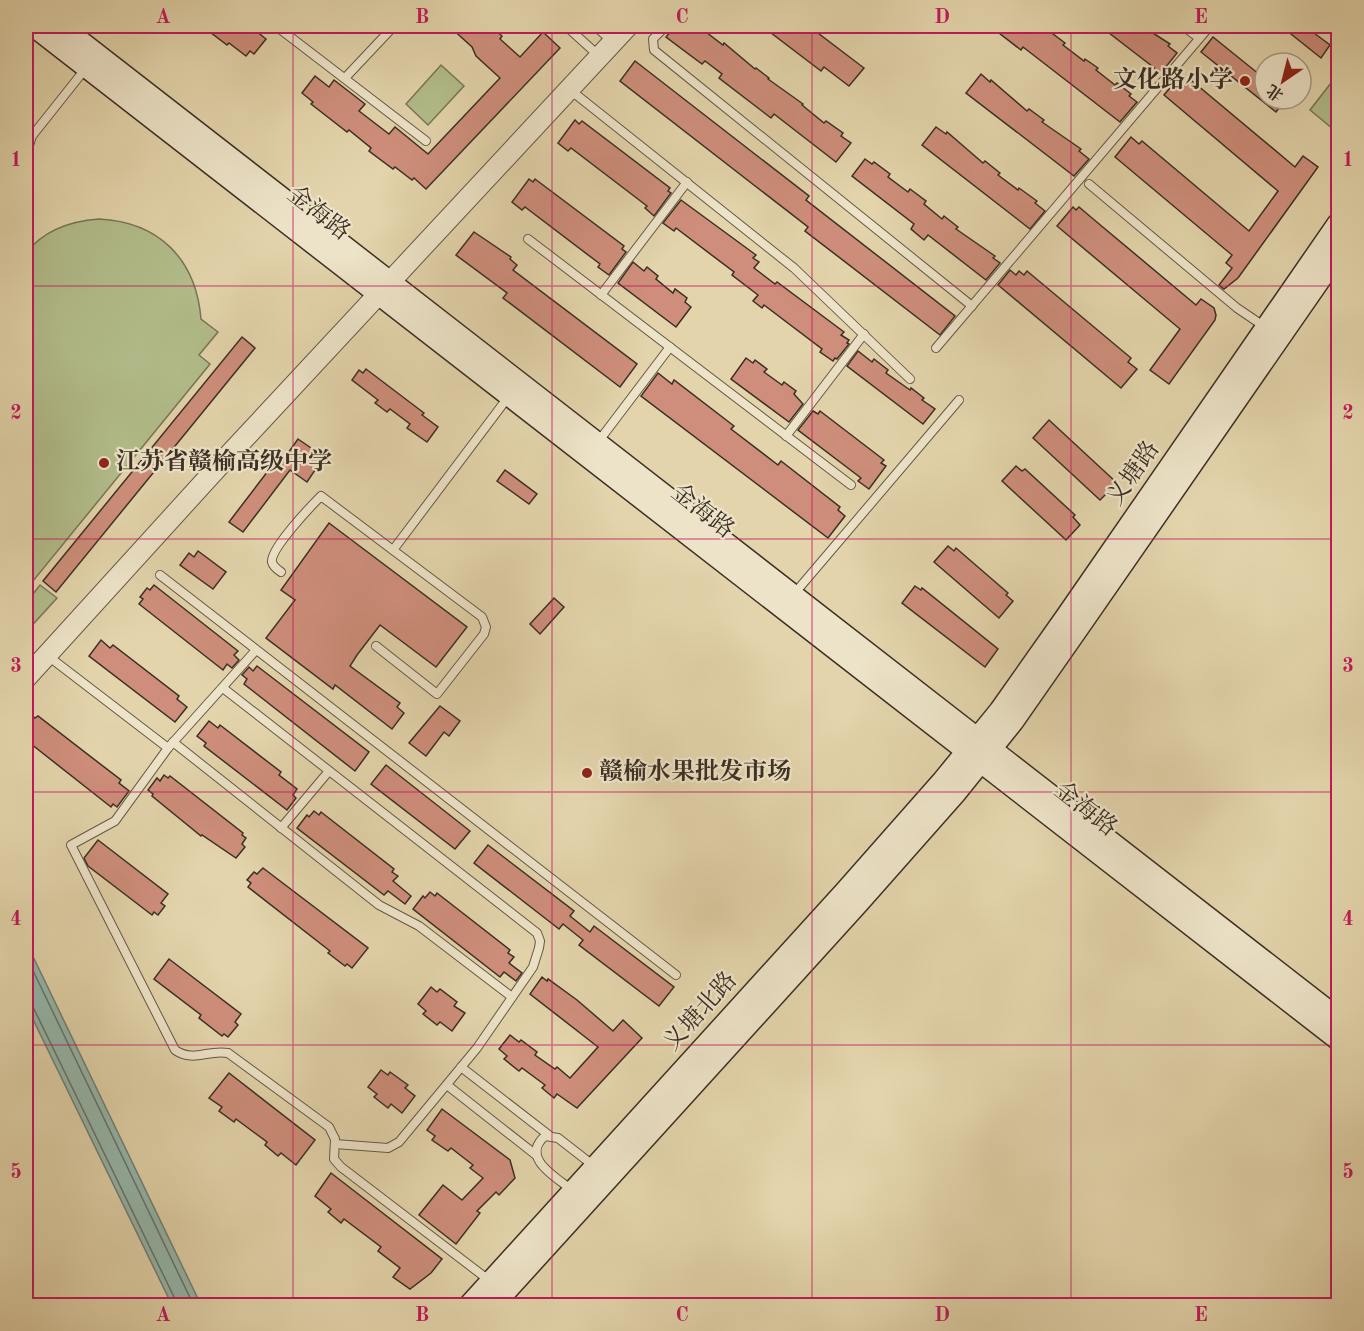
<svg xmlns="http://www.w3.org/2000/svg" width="1364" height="1331" viewBox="0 0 1364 1331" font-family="'Old Standard TT','Noto Serif SC',serif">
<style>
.green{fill:#b2bd8b;stroke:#777658;stroke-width:1.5}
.water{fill:#95b8ad;stroke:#718177;stroke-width:1.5}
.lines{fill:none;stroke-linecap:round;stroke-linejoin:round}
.shore{stroke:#687469;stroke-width:1.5}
.building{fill:#ce8e7b;stroke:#3c2f25;stroke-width:1.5}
.service-casing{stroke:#665846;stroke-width:10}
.tertiary-casing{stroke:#665846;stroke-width:22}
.secondary-casing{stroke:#3c2f25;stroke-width:24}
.service{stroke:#ede3c8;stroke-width:8}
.tertiary{stroke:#ede3c8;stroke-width:20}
.secondary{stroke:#ede3c8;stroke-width:21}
.grid{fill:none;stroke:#c2185b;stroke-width:1.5;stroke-opacity:0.55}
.poi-dot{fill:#8f2418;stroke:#ede3c8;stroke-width:2}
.labels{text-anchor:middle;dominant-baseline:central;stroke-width:4.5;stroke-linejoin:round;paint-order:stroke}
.poi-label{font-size:24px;font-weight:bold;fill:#3c2f25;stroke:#ede3c8;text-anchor:start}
.street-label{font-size:24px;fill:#3c2f25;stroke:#ede3c8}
.neatline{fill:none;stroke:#c2185b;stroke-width:2}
.grid-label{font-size:20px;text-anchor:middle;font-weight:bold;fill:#c2185b}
</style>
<rect width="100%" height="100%" fill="#e3d4ab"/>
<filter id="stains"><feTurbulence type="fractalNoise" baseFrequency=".00333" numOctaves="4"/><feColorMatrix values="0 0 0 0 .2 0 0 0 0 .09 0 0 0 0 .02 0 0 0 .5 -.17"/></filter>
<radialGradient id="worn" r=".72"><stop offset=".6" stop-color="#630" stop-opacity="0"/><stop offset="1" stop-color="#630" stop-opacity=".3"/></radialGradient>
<g class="green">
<path d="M441 65 464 86 428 125 406 104Z"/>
<path d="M1338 74V123L1333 129 1310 110Z"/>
<path d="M99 219C159 222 196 259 201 319L218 332 199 355 210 364 33 581 26 575V253C44 230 71 221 99 219Z"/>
<path d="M40 585 57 598 26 632V603Z"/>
</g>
<path class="water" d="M26 942 201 1305H172L26 1005Z"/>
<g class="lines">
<g class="shore">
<path d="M26 956 194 1306"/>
<path d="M26 1004 30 1005 34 1009 176 1301 177 1306"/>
</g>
</g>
<g class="building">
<path d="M202 26H250L266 39 254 54 250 51 246 56 229 43 227 45Z"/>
<path d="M449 26H491L502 36 500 39 520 57 543 32 560 48 426 189 414 178 412 180 395 167 393 169 369 151 371 148 349 130 347 132 311 104 313 102 302 93 315 76 329 87 334 80 365 104 359 111 389 134 395 127 428 154 500 78 476 56 472 47Z"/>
<path d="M675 26H698L723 45 724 43 755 69 756 68 769 78 768 79 803 104 802 105 824 123 826 121 843 133 841 136 851 143 836 162 774 114 771 118 719 78 722 74 705 61 702 64 666 37Z"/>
<path d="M762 26H812L819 31 818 33 864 68 849 86 824 67 821 71Z"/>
<path d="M990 26H1030L1036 31 1039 27 1048 33 1049 31 1065 43 1063 45 1084 61 1085 59 1098 68 1096 70 1115 85 1117 83 1131 94 1129 96 1137 102 1120 122 1023 47 1021 50Z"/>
<path d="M1100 26H1142L1170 44 1168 46 1177 53 1161 73Z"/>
<path d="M1281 26H1320L1314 33 1330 45 1321 58Z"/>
<path d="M1213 37 1265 79V99H1286L1276 112 1201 52Z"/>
<path d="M635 61 809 196 806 200 955 316 940 335 805 231 808 227 620 81Z"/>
<path d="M981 74 990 82 991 80 1027 111 1029 109 1044 120 1042 122 1081 149 1079 151 1089 159 1074 176 966 93Z"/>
<path d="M1183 78 1189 82 1191 80 1295 167 1303 156 1318 167 1238 278 1224 289 1219 285 1232 268 1226 263 1232 255 1115 157 1131 137 1139 144 1142 141 1249 231 1278 191 1164 95 1173 84 1176 87Z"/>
<path d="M575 120 579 124 582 121 670 188 668 191 671 193 654 216 645 208 647 206 571 148 568 151 558 143Z"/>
<path d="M936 127 946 134 947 132 983 163 985 161 1000 173 998 175 1018 190 1019 188 1037 201 1035 203 1045 211 1030 229 922 145Z"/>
<path d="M865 159 872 164 874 162 890 174 888 177 908 192 910 189 926 201 924 204 942 219 944 216 958 227 956 229 995 256 993 258 1000 263 986 280 928 235 924 240 911 229 914 224 852 176Z"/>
<path d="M529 179 533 182 535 179 624 246 622 249 626 252 609 275 598 267 600 264 525 207 522 210 512 202Z"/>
<path d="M681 200 756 255 753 258 759 262 754 268 775 284 777 282 844 332 841 335 849 340 847 343 849 344 837 359 835 358 833 361 820 352 822 349 764 305 762 308 753 301 758 295 732 275 734 272 676 228 674 231 663 223Z"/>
<path d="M1073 207 1076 210 1079 207 1092 218 1196 305 1201 299 1214 308 1216 315 1215 320 1169 384 1150 370 1180 329 1057 226Z"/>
<path d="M474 232 511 257 510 259 517 265 513 270 637 364 620 387 503 298 507 293 456 255Z"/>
<path d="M633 262 644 271 647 267 658 276 656 279 673 293 675 289 687 298 685 302 691 307 676 327 618 283Z"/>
<path d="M1010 270 1016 275 1019 271 1024 275 1027 271 1131 358 1128 362 1137 369 1121 388 998 285Z"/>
<path d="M242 337 255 348 56 592 43 581Z"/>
<path d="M858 351 872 362 874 359 888 370 886 373 910 390 911 388 924 398 922 400 935 409 923 424 847 366Z"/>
<path d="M746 358 753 363 755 360 767 369 764 372 782 385 784 382 796 391 794 394 803 404 789 422 731 379Z"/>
<path d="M366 369 424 413 422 415 438 427 427 442 407 428 410 424 390 409 387 412 375 403 378 400 352 380 359 370 363 373Z"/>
<path d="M658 373 672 384 674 380 734 426 731 429 778 465 781 461 840 507 838 510 845 516 828 538 641 396Z"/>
<path d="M813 411 818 414 820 411 884 460 881 463 886 466 869 489 858 481 861 478 798 430Z"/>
<path d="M1049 420 1117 483 1100 500 1033 438Z"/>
<path d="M298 439 324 457 307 482 290 470 243 532 229 522 271 467 276 470Z"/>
<path d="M1016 466 1022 471 1025 469 1075 515 1073 517 1080 525 1066 540 1002 481Z"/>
<path d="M505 470 537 494 529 504 497 481Z"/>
<path d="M329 523 467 627 436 667 380 625 357 655 350 666 400 703 397 707 404 713 392 729 335 685 333 689 266 638 295 600 281 590Z"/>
<path d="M948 546 954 551 956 548 1008 593 1006 595 1013 601 999 618 934 562Z"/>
<path d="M198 551 226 572 213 589 180 565 189 553 194 557Z"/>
<path d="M154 585 238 651 234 655 239 660 232 668 227 664 223 670 139 604 143 599 140 597 147 588 150 590Z"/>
<path d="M915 586 921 590 922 588 998 649 985 667 902 603Z"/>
<path d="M554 598 564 607 540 634 530 624Z"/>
<path d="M101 640 110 648 113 645 179 696 177 699 187 707 175 722 89 656Z"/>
<path d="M257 666 369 752 355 771 244 684 247 679 242 675 249 667 253 671Z"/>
<path d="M440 706 460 721 449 736 444 732 426 756 409 743Z"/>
<path d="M30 714 35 718 38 716 121 780 119 783 129 791 117 807 113 804 111 807 26 740V720Z"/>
<path d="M209 721 218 728 220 725 281 772 279 775 297 789 293 795 296 798 287 810 204 746 206 743 197 736Z"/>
<path d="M386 765 470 831 455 849 371 784Z"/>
<path d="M164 775 168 778 170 776 243 833 242 835 246 838 242 844 245 847 236 858 202 835 201 836 152 796 153 794 148 790 157 778 160 781Z"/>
<path d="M314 811 319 815 321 812 394 869 392 872 398 876 393 881 411 896 405 904 388 891 384 895 297 828 307 815 309 817Z"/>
<path d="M98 840 168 894 161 903 165 906 158 915 154 912 152 915 88 866 84 858Z"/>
<path d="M488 845 574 911 570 916 590 932 594 926 674 987 659 1006 579 945 583 940 563 924 559 929 474 863Z"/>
<path d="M263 868 368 948 352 968 347 964 345 966 328 953 330 951 248 887 251 883 247 880 254 872 257 874Z"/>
<path d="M430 892 435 896 437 893 510 950 508 953 514 957 509 963 522 973 516 981 504 972 500 977 413 909 423 896 425 898Z"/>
<path d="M169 959 241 1014 235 1022 238 1025 228 1037 224 1034 222 1036 199 1018 201 1015 154 979Z"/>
<path d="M542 977 547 981 548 979 577 1000 613 1031 623 1020 642 1038 577 1108 557 1094 554 1098 542 1088 545 1085 522 1068 519 1071 504 1059 507 1056 499 1049 510 1035 519 1042 521 1040 537 1052 535 1055 555 1069 557 1067 570 1078 598 1047 530 994Z"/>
<path d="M431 987 437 992 440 989 457 1002 454 1006 465 1013 452 1031 440 1022 437 1025 423 1014 426 1011 418 1004Z"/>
<path d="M381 1070 388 1075 390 1072 408 1085 405 1088 415 1096 402 1113 391 1104 388 1108 374 1097 377 1094 368 1087Z"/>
<path d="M229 1073 315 1140 296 1165 281 1153 278 1156 265 1145 267 1142 236 1119 234 1122 219 1111 222 1107 209 1098Z"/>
<path d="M442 1109 510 1160 515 1178 499 1195 496 1192 477 1211 480 1213 456 1244 419 1215 443 1185 462 1200 483 1178 470 1168 473 1165 451 1148 448 1151 432 1140 435 1136 427 1130Z"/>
<path d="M331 1173 442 1259 431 1273 410 1289 393 1277 400 1268 378 1251 381 1247 344 1219 341 1223 328 1212 331 1209 315 1196Z"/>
</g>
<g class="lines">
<g class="service-casing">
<g id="service">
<path d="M276 26 426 141"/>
<path d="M566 26 599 56"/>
<path d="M595 26 612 41"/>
<path d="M666 26 653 39 654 50 972 306"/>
<path d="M1183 26 1199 38"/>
<path d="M345 78 394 26"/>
<path d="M569 89 794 268 910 379"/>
<path d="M26 155 32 136 86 68"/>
<path d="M1089 184 1237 308 1265 327"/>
<path d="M528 239 851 485"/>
<path d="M601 295 687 182"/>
<path d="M936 348 1210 26"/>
<path d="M786 436 864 334"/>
<path d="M598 442 670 347"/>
<path d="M393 550 509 396"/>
<path d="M281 572C278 570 273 566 272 562 270 549 311 506 321 496L482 617 486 627 484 634 437 694 376 646"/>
<path d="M160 575 676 975"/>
<path d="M794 594 959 400"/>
<path d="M256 650 168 748 115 821 71 845 175 1050C194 1063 208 1049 228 1053L329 1127 335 1139 334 1159 341 1167 490 1281"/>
<path d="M48 656 168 748"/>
<path d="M223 688 537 933 540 941 539 948 533 967 477 1048 399 1142 388 1148 335 1144"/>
<path d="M173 742 379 905 419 926 512 997"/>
<path d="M281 828 329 771"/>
<path d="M461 1067 550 1136"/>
<path d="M447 1085 536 1155"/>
<path d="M572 1190C556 1177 520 1158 545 1136L558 1138 594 1166"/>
</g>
</g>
<g class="tertiary-casing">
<path id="tertiary" d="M26 678 227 457 628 26"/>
</g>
<g class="secondary-casing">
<g id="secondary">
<path d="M34 26 1338 1039"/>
<path d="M60 26 1338 1019"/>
<path d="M469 1306 845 892 943 781 1000 711 1067 616 1338 224"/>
<path d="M492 1306 858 903 956 792 1013 721 1080 625 1338 253"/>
</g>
</g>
<use href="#service" class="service"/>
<use href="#tertiary" class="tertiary"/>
<use href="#secondary" class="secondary"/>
</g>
<path class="grid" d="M293 26V1306M552 26V1306M812 26V1306M1071 26V1306M26 286H1338M26 539H1338M26 792H1338M26 1045H1338"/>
<g class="poi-dot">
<circle cx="1245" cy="81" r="6"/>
<circle cx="104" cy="463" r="6"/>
<circle cx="587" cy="773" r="6"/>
</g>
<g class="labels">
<g class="poi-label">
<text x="1233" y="81" text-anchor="end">文化路小学</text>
<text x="116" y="463">江苏省赣榆高级中学</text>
<text x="599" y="773">赣榆水果批发市场</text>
</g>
<g class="street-label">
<text transform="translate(318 214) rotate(38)">金海路</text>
<text transform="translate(1134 474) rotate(-55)">义塘路</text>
<text transform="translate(702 512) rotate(38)">金海路</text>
<text transform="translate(1085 810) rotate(38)">金海路</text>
<text transform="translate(701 1012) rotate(-48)">义塘北路</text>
</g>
</g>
<rect width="1364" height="1331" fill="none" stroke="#e3d4ab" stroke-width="66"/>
<g transform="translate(1283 81) rotate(215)"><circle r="28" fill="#ede3c8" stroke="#a69b87" stroke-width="1.5"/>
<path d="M0-4.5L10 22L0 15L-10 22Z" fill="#8f2418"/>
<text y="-9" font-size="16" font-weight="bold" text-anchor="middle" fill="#3c2f25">北</text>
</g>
<rect x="33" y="33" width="1298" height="1265" class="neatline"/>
<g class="grid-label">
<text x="163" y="23">A</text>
<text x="422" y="23">B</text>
<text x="682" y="23">C</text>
<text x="942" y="23">D</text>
<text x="1201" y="23">E</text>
<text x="16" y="166">1</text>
<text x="1348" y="166">1</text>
<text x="16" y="419">2</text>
<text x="1348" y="419">2</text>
<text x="16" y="672">3</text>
<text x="1348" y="672">3</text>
<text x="16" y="925">4</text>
<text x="1348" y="925">4</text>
<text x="16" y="1178">5</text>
<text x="1348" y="1178">5</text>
<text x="163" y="1321">A</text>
<text x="422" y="1321">B</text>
<text x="682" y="1321">C</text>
<text x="942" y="1321">D</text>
<text x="1201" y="1321">E</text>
</g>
<rect width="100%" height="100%" filter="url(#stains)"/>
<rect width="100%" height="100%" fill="url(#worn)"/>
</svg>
